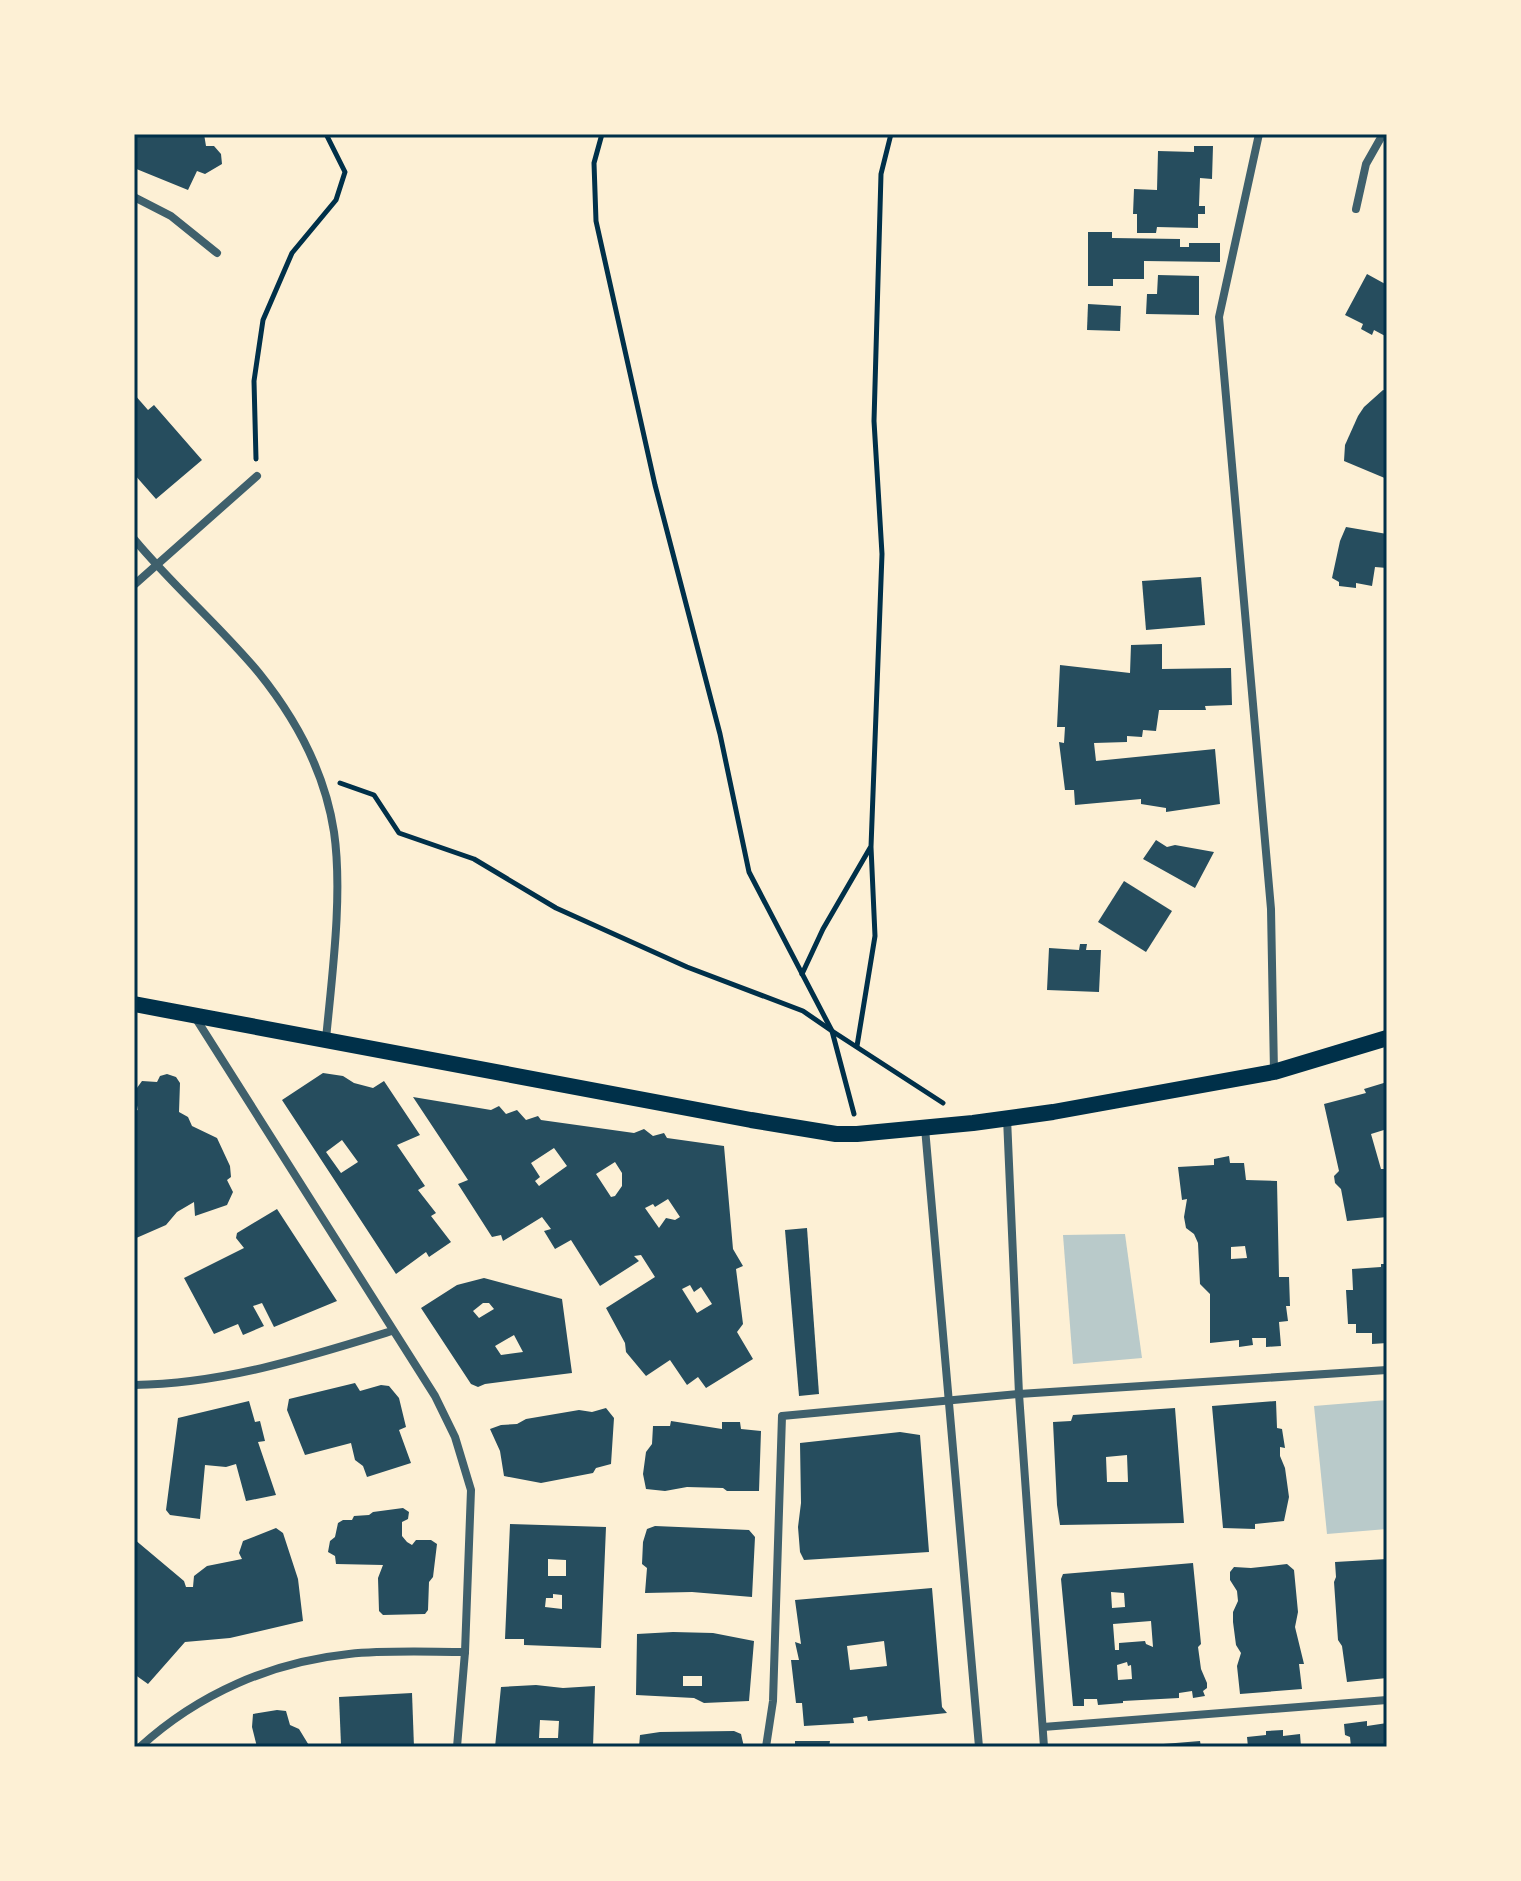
<svg xmlns="http://www.w3.org/2000/svg" width="1521" height="1881" viewBox="0 0 1521 1881" font-family="Cabin,sans-serif">
<style>
.green{fill:#b9caca}
.building{fill:#264d5e;fill-rule:evenodd}
.lines{fill:none;stroke-linecap:round;stroke-linejoin:round}
.path{stroke:#003049;stroke-width:5}
.minor{stroke:#3f606c;stroke-width:8}
.secondary{stroke:#003049;stroke-width:16}
.neatline{fill:none;stroke:#003049;stroke-width:3}
</style>
<rect width="100%" height="100%" fill="#fdf0d5"/>
<g class="green">
<path d="M1125 1234 1142 1358 1073 1364 1063 1235Z"/>
<path d="M1387 1400V1529L1327 1534 1314 1406Z"/>
</g>
<g class="building">
<path d="M134 134H204L206 146H214L221 154 222 164 205 174 197 171 188 190 134 168Z"/>
<path d="M1194 146H1213L1212 179 1200 178 1199 206H1205V214H1198V228L1157 227 1156 233H1137V214H1133L1134 189 1157 190 1158 151 1194 152Z"/>
<path d="M1088 232H1112V238L1180 239V247H1189V243H1220V262L1144 261V279H1113V286H1088Z"/>
<path d="M1367 274 1387 285V337L1374 330 1372 335 1361 329 1363 324 1345 315Z"/>
<path d="M1158 275 1199 276V315L1146 314 1147 294H1157Z"/>
<path d="M1088 304 1121 306 1120 331 1087 330Z"/>
<path d="M1383 390 1387 391V479L1344 461 1345 445 1358 416 1364 407Z"/>
<path d="M134 394 148 410 154 405 202 460 156 499 134 474Z"/>
<path d="M1346 527 1387 534V568L1375 567 1372 586 1356 583V588L1339 586V582L1332 578 1340 541Z"/>
<path d="M1201 577 1205 625 1146 630 1142 581Z"/>
<path d="M1162 644V669L1231 668 1232 705 1205 706 1206 710H1159L1156 731 1143 730 1142 737 1127 736V742L1094 743 1096 761 1215 749 1220 804 1166 812V808L1141 804V799L1075 805 1074 790H1065L1059 742 1064 743 1065 727H1057L1060 665 1130 673 1131 645Z"/>
<path d="M1156 840 1167 847 1175 845 1214 852 1195 888 1143 859Z"/>
<path d="M1124 881 1172 911 1146 952 1098 922Z"/>
<path d="M1080 944H1087L1086 950H1101L1099 992 1047 990 1049 948 1079 950Z"/>
<path d="M323 1073 343 1076 354 1083 373 1088 384 1081 420 1135 397 1145 425 1186 418 1190 436 1213 431 1216 451 1242 429 1257 426 1252 396 1274 282 1100ZM342 1140 358 1162 341 1173 326 1152Z"/>
<path d="M167 1074 176 1077 180 1083 179 1112 188 1117 192 1126 217 1138 230 1166 231 1177 227 1180 233 1192 227 1205 195 1216 194 1202 177 1212 166 1225 134 1239V1111L138 1110 134 1092 142 1081 157 1082 160 1076Z"/>
<path d="M1387 1082V1129L1371 1134 1381 1169H1387V1217L1347 1221 1341 1189 1335 1183 1334 1176 1339 1171 1324 1104 1366 1093 1364 1089Z"/>
<path d="M413 1097 491 1110 499 1106 506 1114 517 1110 526 1120 538 1116 541 1120 634 1133 644 1129 653 1136 664 1133 667 1138 724 1146 733 1249 743 1266 736 1269 743 1324 737 1332 753 1359 706 1388 698 1377 687 1385 670 1360 646 1376 626 1352 625 1343 606 1308 655 1277 641 1255 634 1256 639 1261 600 1286 571 1240 555 1249 544 1231 551 1229 542 1217 503 1241 501 1235 492 1237 458 1184 468 1180ZM554 1148 567 1166 539 1186 535 1181 540 1177 531 1163ZM615 1162 622 1173V1186L615 1196 611 1197 596 1174ZM668 1199 680 1217 675 1220 666 1218 659 1228 645 1208 653 1204 655 1207ZM690 1285 694 1292 701 1287 712 1304 697 1313 682 1289Z"/>
<path d="M1229 1156 1230 1163H1244L1246 1180 1277 1181 1279 1277H1289L1290 1306H1286L1288 1321 1279 1322 1281 1346 1266 1347V1338H1252L1253 1345 1239 1347V1340L1210 1343V1294L1200 1284 1198 1243 1194 1234 1186 1228 1184 1217 1187 1199 1182 1200 1178 1167 1214 1165V1159ZM1245 1246 1247 1258 1231 1259V1247Z"/>
<path d="M277 1209 337 1301 274 1327 262 1303 253 1306 264 1326 243 1335 238 1324 214 1334 184 1278 244 1248 236 1238 237 1233Z"/>
<path d="M807 1228 819 1394 799 1396 785 1230Z"/>
<path d="M1381 1264H1387V1343L1372 1344V1333H1356V1324H1348L1346 1290H1353L1352 1269 1381 1267Z"/>
<path d="M484 1278 562 1299 572 1373 485 1384 478 1387 471 1384 421 1308 457 1285ZM483 1303H489L494 1309 479 1318 473 1311ZM514 1335 523 1352 501 1355 495 1346Z"/>
<path d="M355 1383 360 1391 381 1385 389 1386 399 1398 406 1427 399 1430 411 1463 367 1477 363 1466 355 1460 351 1443 305 1455 287 1410 289 1399Z"/>
<path d="M249 1401 255 1422 260 1421 265 1441 258 1442 276 1495 246 1501 236 1464 226 1467 205 1465 200 1519 170 1515 166 1510 178 1418Z"/>
<path d="M1276 1401 1277 1428 1282 1429 1285 1448 1280 1447V1456L1285 1468 1289 1497 1284 1521 1255 1524V1529L1223 1528 1212 1406Z"/>
<path d="M606 1408 614 1418 611 1464 596 1468 593 1473 541 1483 504 1476 500 1451 490 1429 501 1425 517 1424 526 1419 579 1410 592 1412Z"/>
<path d="M1175 1408 1184 1523 1060 1525 1057 1505 1053 1422 1071 1421 1073 1415ZM1127 1455 1128 1482H1107L1106 1457Z"/>
<path d="M671 1421 722 1429V1422H740L741 1429 761 1431 759 1491H727L723 1488 687 1487 665 1491 646 1489 643 1474 646 1452 652 1444 653 1426H670Z"/>
<path d="M900 1432 920 1435 929 1552 804 1560 800 1552 798 1527 801 1503 800 1443Z"/>
<path d="M403 1508 409 1512 408 1519 402 1522V1536L407 1542 412 1545 416 1540H431L437 1544 433 1577 429 1582 428 1610 425 1614 383 1615 379 1611 378 1578 383 1565 336 1564 335 1556 328 1552 330 1541 335 1537 338 1523 343 1520H352L354 1516 369 1515 373 1512Z"/>
<path d="M510 1524 606 1527 601 1648 524 1645V1639H505ZM548 1559 566 1560V1576H548ZM553 1594 562 1595V1609L545 1607 546 1598H553Z"/>
<path d="M655 1526 749 1530 755 1537 752 1597 692 1592 645 1593 647 1568 642 1564 643 1542 647 1529Z"/>
<path d="M276 1528 283 1533 298 1579 303 1621 230 1638 185 1642 148 1684 134 1674V1539L184 1581 186 1587H193L194 1576 207 1566 242 1559 239 1553 243 1541Z"/>
<path d="M1387 1559V1678L1347 1682 1342 1646 1338 1640 1334 1582 1336 1577 1335 1562Z"/>
<path d="M1193 1563 1201 1644 1198 1647 1201 1669 1207 1683V1688L1203 1691 1205 1696 1193 1698 1192 1691 1179 1693V1698L1123 1701V1703L1098 1705 1097 1699H1084V1706H1073L1061 1579 1063 1574ZM1111 1592 1124 1593 1125 1607 1112 1608ZM1151 1621 1153 1647 1146 1644 1145 1641 1119 1643V1650H1115L1113 1624ZM1127 1662 1128 1666 1131 1665 1132 1679 1118 1680 1117 1665Z"/>
<path d="M1287 1564 1294 1570 1298 1612 1295 1627 1304 1664H1299L1302 1689 1240 1694 1237 1666 1241 1653 1236 1645 1233 1622V1612L1238 1601 1237 1591 1230 1580V1572L1234 1567 1251 1568Z"/>
<path d="M932 1588 942 1707 947 1713 868 1721 867 1716 853 1718 854 1723 804 1726 802 1703H796L791 1660H799L795 1642 801 1644 795 1600ZM884 1641 887 1666 850 1670 847 1646Z"/>
<path d="M673 1632 713 1633 754 1641 749 1701 704 1703 694 1698 636 1695 637 1634ZM683 1676H702V1686H683Z"/>
<path d="M536 1685 563 1688 595 1686 593 1747H495L501 1687ZM540 1720 559 1721 558 1738H539Z"/>
<path d="M412 1693 414 1747 341 1745 339 1697Z"/>
<path d="M277 1710 286 1711 290 1725 299 1729 310 1747H257L252 1727 253 1714Z"/>
<path d="M1367 1721V1726L1387 1723V1747H1351L1350 1737 1345 1735 1344 1724Z"/>
<path d="M1283 1730V1736L1300 1734 1301 1747H1248L1247 1737 1266 1735V1731Z"/>
<path d="M734 1731 741 1734 744 1747H639L640 1735 660 1732Z"/>
<path d="M795 1741H830L829 1747H795Z"/>
<path d="M1200 1741 1201 1747H1151V1745Z"/>
</g>
<g class="lines">
<g class="path">
<path d="M602 134 594 163 596 221 655 485 720 734 749 872 832 1031 943 1103"/>
<path d="M256 459 254 381 263 320 292 253 336 200 345 172 326 134"/>
<path d="M340 783 374 795 399 833 474 859 556 908 687 967 803 1011 832 1031 854 1114"/>
<path d="M802 974 823 929 870 848"/>
<path d="M857 1046 875 936 871 847 882 554 874 421 881 174 891 134"/>
</g>
<g class="minor">
<path d="M1259 134 1219 317 1271 909 1274 1072"/>
<path d="M134 197 171 216 217 253"/>
<path d="M1356 209 1366 164 1383 134"/>
<path d="M134 539C173 586 220 626 259 673 296 719 325 773 334 832 343 894 332 976 326 1039"/>
<path d="M134 585 257 476"/>
<path d="M195 1017 435 1396 455 1437 471 1490 465 1652 457 1747"/>
<path d="M1007 1118 1019 1394 1044 1747"/>
<path d="M925 1128 979 1747"/>
<path d="M134 1385C223 1384 308 1357 392 1331"/>
<path d="M1043 1727 1387 1700"/>
<path d="M140 1747C198 1694 271 1662 349 1654 387 1650 427 1652 465 1652"/>
<path d="M766 1747 773 1701 782 1416 1019 1394 1387 1370"/>
</g>
<path class="secondary" d="M134 1004 751 1120 836 1134H857L973 1123 1053 1112 1274 1072 1387 1038"/>
</g>
<rect width="1521" height="1881" fill="none" stroke="#fdf0d5" stroke-width="272"/>
<rect x="136" y="136" width="1249" height="1609" class="neatline"/>
</svg>
